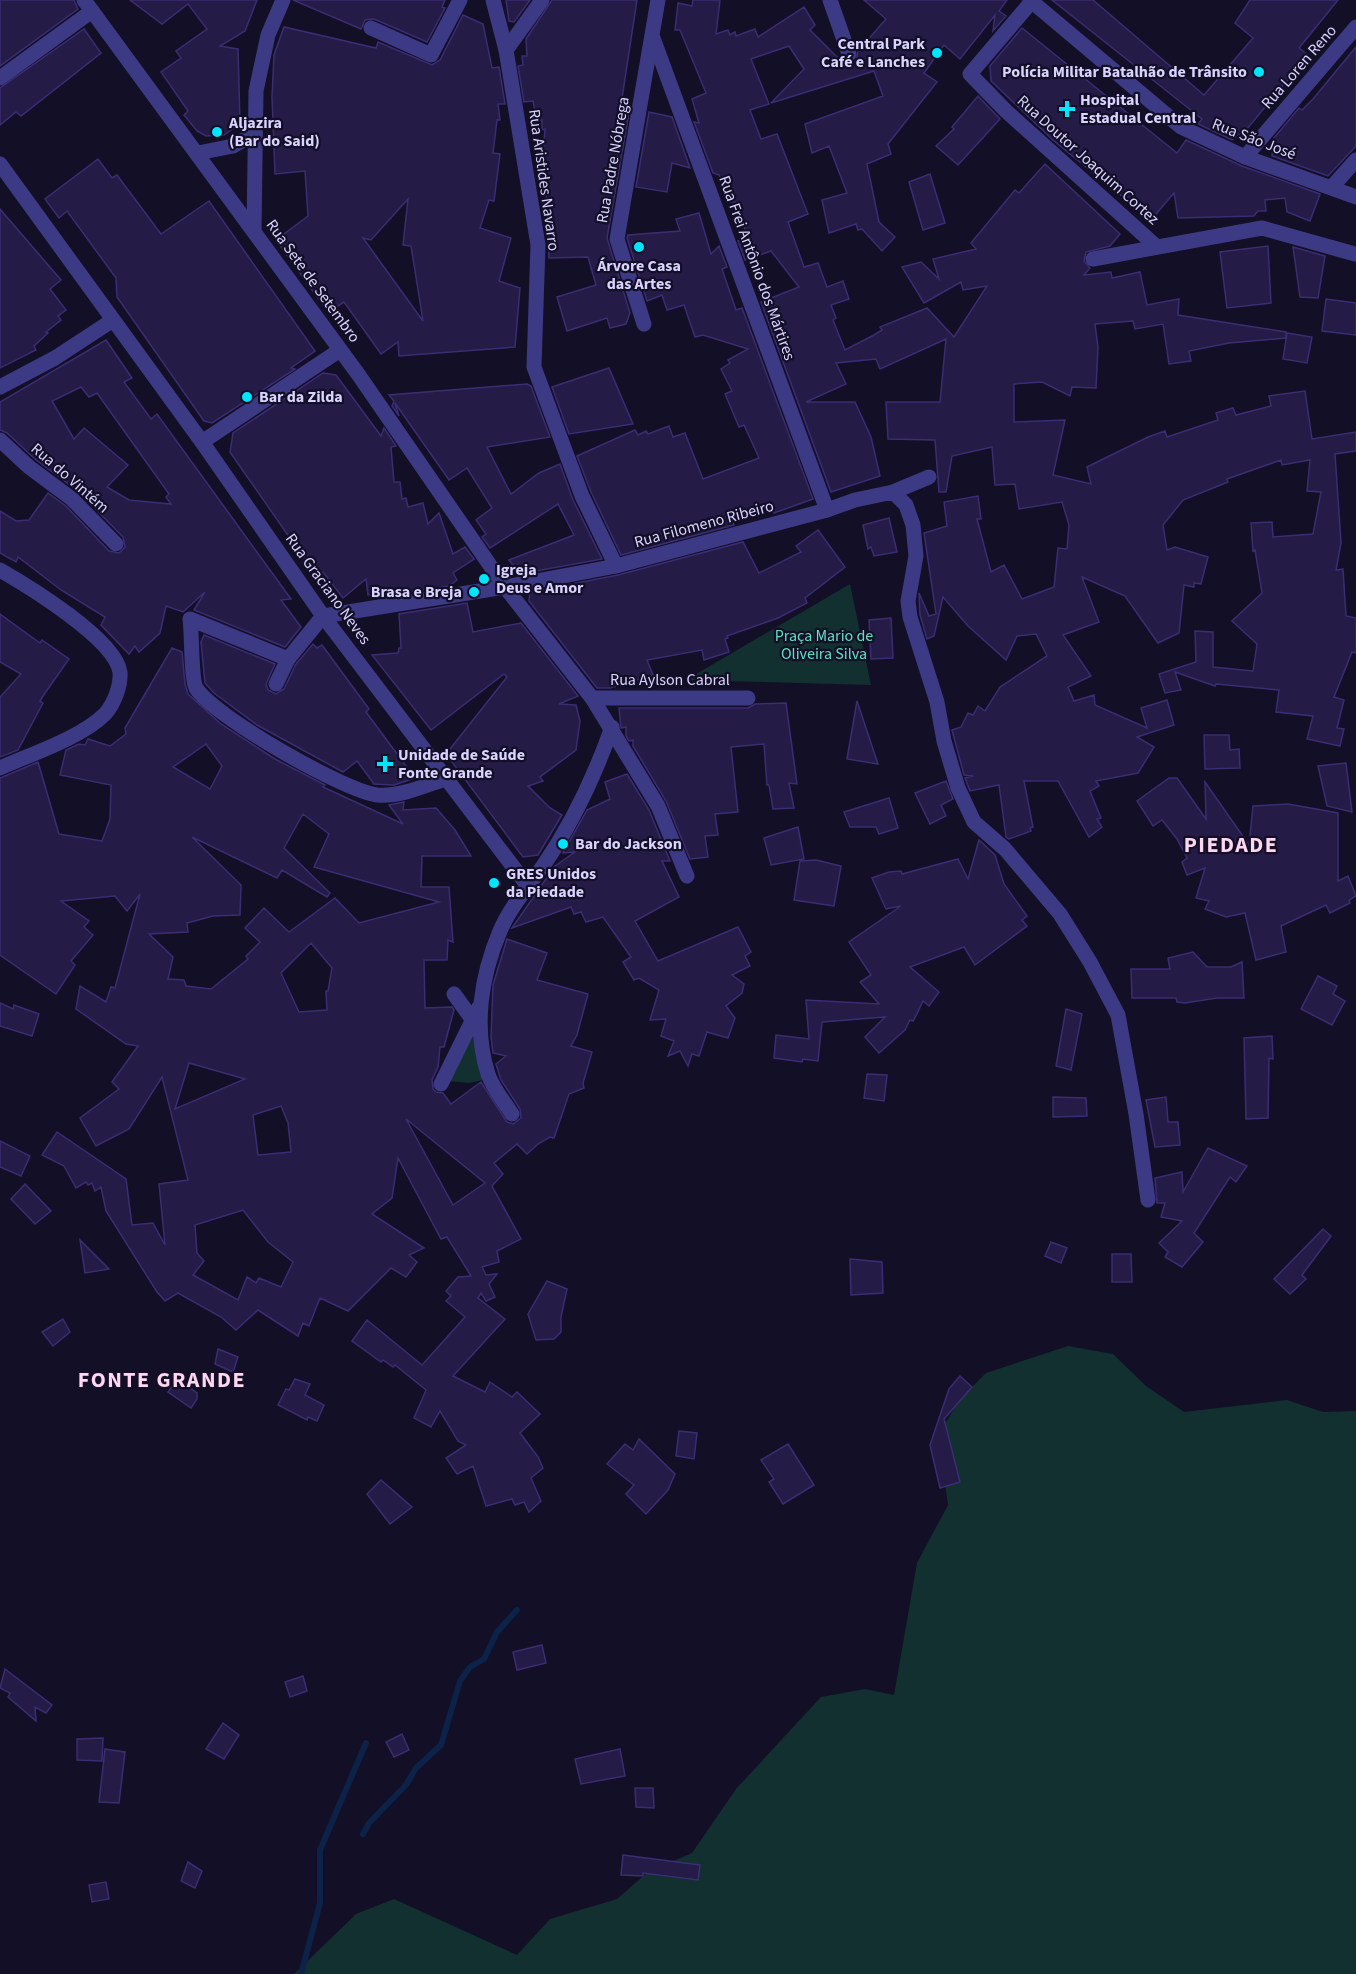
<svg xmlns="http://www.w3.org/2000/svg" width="1356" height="1974" viewBox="0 0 1356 1974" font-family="'Source Sans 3',sans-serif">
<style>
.green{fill:#12302f}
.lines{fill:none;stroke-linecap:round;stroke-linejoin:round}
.stream{stroke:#0c2248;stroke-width:6}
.building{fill:#241b47;stroke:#3b2d73;stroke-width:1.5;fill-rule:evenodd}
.minor{stroke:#3d3a85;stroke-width:15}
.poi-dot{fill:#00e5ff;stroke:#130f26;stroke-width:2}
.labels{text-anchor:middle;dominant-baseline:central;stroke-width:4.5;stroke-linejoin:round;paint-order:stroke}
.poi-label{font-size:16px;font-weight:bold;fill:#d9d4ff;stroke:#130f26;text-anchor:start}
.street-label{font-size:16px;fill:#d9d4ff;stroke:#130f26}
.park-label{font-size:16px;fill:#5fe0c0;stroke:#130f26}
.district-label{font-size:22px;font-weight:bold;letter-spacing:1.5px;fill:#ffd6f0;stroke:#130f26}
</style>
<rect width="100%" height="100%" fill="#130f26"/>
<g class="green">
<path d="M850 584 871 685 686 680Z"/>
<path d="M478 1027 483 1080 469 1083 448 1081Z"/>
<path d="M1068 1346 1113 1354 1146 1386 1184 1412 1287 1400 1323 1412 1356 1411V1974H294L356 1914 394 1899 517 1955 550 1919 617 1899 648 1872 692 1853 736 1789 821 1697 865 1689 894 1695 917 1563 948 1505 938 1435 960 1399 986 1373Z"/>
</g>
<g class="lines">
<g class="stream">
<path d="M363 1834 369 1823 406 1785 416 1768 441 1745 460 1681 470 1667 484 1659 497 1632 517 1610"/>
<path d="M301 1974 320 1903V1850L366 1743"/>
</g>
</g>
<g class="building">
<path d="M0 0H74L78 9 0 66Z"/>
<path d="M130 0H257L245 31 220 46 238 49 240 123 230 131 224 135 206 136 197 131 184 115 188 111 161 72 181 58 176 51 207 29 188 4 162 24Z"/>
<path d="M293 0H445L442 7 445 8 427 42 374 19 365 20 361 29Z"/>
<path d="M506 0H530L514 22 509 21Z"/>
<path d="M552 0H637L621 105 630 107 607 238 630 313 626 324 610 328 607 318 567 331 557 297 596 285 588 257 549 258 545 167H542L545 129 542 130V120L537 121 533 101 524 102 518 66 523 65 522 56H527L526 39Z"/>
<path d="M693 0H720L716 34 728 30 730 35 735 32 736 36 755 29 758 37 804 7 815 25 810 30 845 65 856 61 858 51 886 19 864 0H1007L999 11 1006 16 993 31 995 15 960 59 944 45 924 73 937 82 888 144 891 154 867 164 879 222 895 237 882 251 862 229 858 230 856 224 829 233 822 200 847 193 829 146 812 153 805 124 883 96 874 71 771 103 804 69 789 46 751 59 769 104 750 110 761 139 777 134 808 214 788 222 804 267 818 263 827 287 843 281 849 299 831 305 836 318 833 320 845 350 874 335 882 330 880 327 927 308 954 337 987 286 963 290 961 282 924 303 902 267 921 262 939 279 933 259 976 249 971 243 1015 190 1019 193 1045 164 1120 234 1110 246 1086 252 1084 261 1090 268 1084 275 1111 272 1112 278 1140 272 1147 305 1179 299 1178 315 1286 332V338L1229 343 1189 351 1191 361 1169 364 1163 324 1135 329 1133 321 1095 324 1098 347 1096 388 1072 387 1070 396 1042 382 1014 384V422L1065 420 1053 475 1091 484 1087 467 1148 437 1165 431 1167 437 1218 420 1216 413 1233 408 1236 415 1271 406 1269 396 1305 391 1312 439 1356 432V451L1335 454 1341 543 1336 570 1343 569 1346 616 1356 618V653L1352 652 1334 697 1344 700 1337 728 1344 729 1340 746 1307 739 1313 716 1276 712 1279 690 1216 684 1215 686 1175 672 1181 690 1165 693 1159 674 1196 662 1195 631 1213 632V667L1253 671 1257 644 1232 621 1262 593 1255 550 1253 551 1251 523 1272 522 1273 537 1313 534 1321 492 1307 491 1310 460 1282 465 1281 460 1227 479 1228 482 1183 500 1163 525 1167 550 1175 547 1208 557 1201 584 1194 583V587L1184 585 1179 633 1158 643 1125 596 1082 577 1099 622 1063 635 1091 676 1068 687 1074 701 1094 695 1095 705 1147 728 1141 708 1167 700 1174 725 1137 737 1154 747 1138 773 1096 781 1099 786 1090 791 1101 818 1097 819 1102 827 1089 837 1058 781H1024L1033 827 1030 828 1031 831 1009 839 1006 837 999 785 970 791 965 778 973 776 964 775 952 730 961 727 968 713 973 715 978 706 985 711 1000 687 1047 656 1036 634 1017 636 1006 660 968 626 943 597 934 636 927 639 920 615 919 593 929 616 936 614 924 533 947 526 944 502 978 496 981 519H977L991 572 1004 565 1022 599 1054 587 1058 548 1067 549 1069 525 1062 502 1019 509 1015 484 995 485 992 447 952 456 946 492H939L935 440 888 439 886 402H940L946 339 880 369 876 359 836 363 846 384 806 402H855L871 437 880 476 831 492 761 302 799 287 771 251 745 260 738 241 748 238 735 202H730L719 175 713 173 694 122 699 123 692 99 706 93 680 30H675L678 3 692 6Z"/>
<path d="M1052 0H1093L1204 95 1253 38 1235 23 1250 0H1338L1299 48 1308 55 1247 129 1232 140 1198 124 1202 119Z"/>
<path d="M463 15 483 24 492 68 499 67 505 104H498L500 120H497L493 153 500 154 494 201 489 200 480 228 511 238 499 281 520 288 515 347 399 356 398 342 381 354 344 302 328 312 276 240 308 216 305 171 275 174 272 97 274 55 284 27 376 48 378 42 432 65 440 60ZM408 199 403 245 411 246 423 321 363 238 371 240Z"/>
<path d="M1022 28 1177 153 1186 140 1242 166 1320 194 1310 221 1287 212 1285 198 1265 200 1266 211H1258L1254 216 1178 218 1174 193 1151 220 1054 141 991 81 990 66Z"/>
<path d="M84 29 101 53 21 116 16 112 0 125V88Z"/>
<path d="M1356 47V146L1328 176 1272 156 1274 138 1299 108 1302 110 1313 99Z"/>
<path d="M978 96 1000 119 958 165 936 146 954 129 952 127Z"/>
<path d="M649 112 672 117 690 168 672 163 667 192 636 187Z"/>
<path d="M98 159 112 178 117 175 161 234 209 201 315 351 291 368 295 369 212 423 204 421 117 297 116 278 67 211 59 218 45 199Z"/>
<path d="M930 174 945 223 923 230 909 182Z"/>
<path d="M0 209 61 280 50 289 66 310 58 316 61 320 46 332 48 333 34 346 36 350 0 368Z"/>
<path d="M699 213 711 254 719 246 727 267 722 269 736 310 742 308 813 499 774 513 771 506 732 520 734 525 621 555 591 492 577 456 635 430 638 435 646 431 648 434 669 426 673 437 685 433 703 479 759 458 744 425 739 427 725 394 732 391 721 369 730 363 728 360 748 349 703 335 695 337 684 305 667 310 662 295 647 301 627 238 628 235 680 231 676 219Z"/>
<path d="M1268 246 1271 303 1227 308 1220 252Z"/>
<path d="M1293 247 1325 256 1318 298 1300 297Z"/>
<path d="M1326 299 1356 303V335L1322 331Z"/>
<path d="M1287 333 1312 337 1307 363 1283 359Z"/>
<path d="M106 340 132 378 124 382 151 419 157 414 291 599 281 600 301 627 285 647 194 610 205 592 183 612 166 606 160 633 139 652 135 646 129 654 101 625 105 617 61 590 18 557 16 562 0 553V511L16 521 29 520 48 493 66 506 109 551 119 553 125 547 123 537 79 492 35 459 7 433 0 430V402ZM81 387 89 397 97 393 169 494 166 497 171 504 129 500 107 487 128 465 84 428 74 439 52 401Z"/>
<path d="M609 368 633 424 569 434 552 387Z"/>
<path d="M323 373 336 375 381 436 384 428 396 446 391 447 394 482H400L402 499 406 498 408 507 423 503 428 524 439 513 453 554 465 547 474 559 453 573 457 580 449 586 398 594 397 589 368 595 366 579 343 598 323 572 317 577 230 452 233 433Z"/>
<path d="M527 384 531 386 550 437 487 447 511 494 539 473 560 464 573 500 602 559 520 574 509 560 574 535 558 504 490 548 482 537 486 534 476 520 492 508 467 468 449 480 395 403 399 416 392 406 394 401 389 395Z"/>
<path d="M889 518 897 552 874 556 871 547 868 549 863 525Z"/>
<path d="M818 530 845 567 805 598 807 603 778 618 727 636 728 638 725 639 729 652 704 660 702 650 647 660 653 675 610 688H597L529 601 530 592 618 575 743 542 759 573 801 552 796 546Z"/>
<path d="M467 603 473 632 521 623 578 696 559 704 576 705 580 721 576 750 540 777 543 781 528 786 550 808 562 815 538 855 523 857 446 754 507 677 504 674 431 730 372 655 398 653 399 648H401L399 614Z"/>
<path d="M0 614 40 643 42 640 69 659 43 696 40 701 43 703 18 750 0 757V697L21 674 0 662Z"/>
<path d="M891 618 893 658 871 659 869 620Z"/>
<path d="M204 635 275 664 266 684 268 690 276 694 284 689 296 664 313 644 317 648 322 645 369 709 366 712 415 778 394 785 374 784 357 761 343 772 257 725 214 693 205 683 201 642Z"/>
<path d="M172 648 182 652 185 684 188 694 221 724 275 759 325 785 323 787 403 824 389 805 404 802 403 810 436 808 455 830 471 856H422L421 887H449L453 942 448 940 447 960H424L425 1008 452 1007 454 1010 444 1047H440L438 1067 432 1080 433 1089 436 1092 443 1093 451 1104 481 1082 507 1122 513 1124 521 1118 520 1109 501 1080 496 1064 506 1056 493 1053 491 1037 493 985 507 939 547 953 537 980 588 994 577 1035 571 1046 592 1052 583 1083 584 1088 569 1094 554 1138 550 1137 538 1144 527 1154 517 1144 494 1163 503 1174 492 1186 521 1239 497 1251 499 1262 482 1267 486 1275 497 1274 489 1284 495 1297 486 1301 481 1293 478 1298 505 1319 453 1376 485 1392 490 1382 512 1397 517 1392 540 1414 520 1433 538 1457 543 1468 531 1478 541 1501 529 1512 524 1502 515 1505 512 1499 486 1506 473 1466 457 1474 446 1458 466 1445 458 1441 440 1411 431 1427 414 1418 426 1390 395 1365 393 1367 383 1360 381 1362 352 1341 367 1320 422 1365 465 1317 446 1301 451 1296 446 1291 458 1277 471 1276 447 1237 441 1239 398 1158 392 1198 372 1214 424 1248 409 1255 417 1262 406 1277 391 1268 348 1311 320 1298 309 1326 303 1323 298 1336 258 1310 236 1330 221 1317 178 1293 165 1301 157 1292 106 1211 101 1187 95 1191 92 1183 88 1185 86 1182 76 1188 64 1166 42 1155 57 1132 126 1179 132 1225 153 1223 165 1245 159 1184 188 1180 162 1077 129 1129 96 1146 80 1118 119 1089 112 1082 138 1046 126 1044 76 1009 80 986 106 1002 111 987 115 988 140 894 127 911 115 896 61 901 89 921 84 927 93 935 71 961 75 965 56 994 0 955V778L38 762 59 834 102 841 110 819 111 785 60 775 66 750 79 744 85 745 88 739 110 746 126 734 125 728ZM206 744 222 766 210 789 173 767ZM303 814 329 834 314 867 439 902 359 923 335 898 289 932 264 908 245 928 260 942 246 956 248 959 211 989 186 986 184 980 168 979 173 957 149 934 188 932 187 923 213 916 240 915 241 885 192 837 277 878 282 870 327 897 330 893 284 848ZM311 943 332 968 328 991H326L327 1010 299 1012 281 973ZM189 1063 245 1079 175 1109ZM281 1106 288 1123 291 1152 258 1155 253 1115ZM406 1119 485 1183 453 1205ZM243 1210 268 1242 293 1262 281 1287 259 1278 256 1283 247 1277 238 1300 193 1275 204 1261 197 1253 195 1225Z"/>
<path d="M857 701 878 764 847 759Z"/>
<path d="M786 703 797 784 789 783 794 808 773 809 769 785H767L764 744 731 747 738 812 715 814 718 835 705 836 708 857 690 859 666 801 633 746V740L629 741 626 736V727L621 728 619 708H748L755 704Z"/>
<path d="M1204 735H1229L1230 750 1239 749 1240 768 1205 769Z"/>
<path d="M1346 763 1352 812 1327 806 1318 766Z"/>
<path d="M627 774 649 810 670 861H662L679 897 635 921 658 961 738 927 751 952 745 956 750 966 732 975 744 984 742 993 726 1006 735 1018 728 1038 707 1032 699 1056 692 1054 688 1066 680 1051 668 1056 674 1041 661 1036 666 1019 650 1020 659 990 639 978 634 980 623 962 631 957 603 917 586 922 581 912 574 914 571 907 512 928 555 866 575 852 563 853 587 810 610 799 605 782Z"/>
<path d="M1169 778H1177L1206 819 1205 782 1249 845 1253 806 1288 804 1338 813V881L1348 876 1356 896 1349 900 1350 903 1330 913 1326 905 1281 926 1286 952 1256 960 1245 913 1226 917 1205 909 1209 901 1196 898 1205 868 1187 875 1182 862 1187 858 1177 839 1162 820 1153 826 1137 801Z"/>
<path d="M946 781 953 799 941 805 946 816 930 824 915 793Z"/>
<path d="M889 798 898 828 879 834 876 827H850L844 812Z"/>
<path d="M798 827 804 859 771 865 764 838Z"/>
<path d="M979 840 995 855 1004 884 1027 916 1022 920 1027 926 975 965 964 947 910 967 939 992 929 1006 923 1001 916 1016 913 1021 910 1020 905 1030 879 1053 865 1037 885 1017 822 1022 818 1061 803 1059 802 1062 774 1058 776 1035 809 1039 806 1000 879 1004 860 982 871 975 849 942 901 906 886 909 872 878 889 872 901 871 902 874 958 859 968 879Z"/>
<path d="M816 860 841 866 834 906 794 900 800 861Z"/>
<path d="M1193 952 1207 967H1231L1242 962 1244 998H1217L1185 1003 1177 1002 1176 998H1132L1131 969H1170L1168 958Z"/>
<path d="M1318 976 1337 986 1333 994 1345 1001 1332 1025 1301 1009Z"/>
<path d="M0 1003 13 1009 14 1005 39 1014 32 1036 0 1026Z"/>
<path d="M1066 1009 1082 1014 1071 1070 1056 1066Z"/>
<path d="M1272 1036 1273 1059 1269 1058 1268 1118 1246 1119 1244 1038Z"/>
<path d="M867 1074 887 1075 884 1101 864 1098Z"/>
<path d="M1053 1097 1086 1098 1087 1116 1053 1117Z"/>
<path d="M1166 1097 1168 1122H1178L1180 1145 1155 1147 1146 1100Z"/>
<path d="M0 1141 30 1156 21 1176 0 1167Z"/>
<path d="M1208 1148 1247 1166 1236 1182 1230 1177 1194 1233 1203 1242 1182 1267 1165 1257 1168 1252 1159 1243 1182 1221 1161 1217 1165 1203H1157L1155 1178 1182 1172 1183 1192Z"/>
<path d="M25 1184 51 1211 35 1224 11 1199Z"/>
<path d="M1323 1229 1331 1236 1302 1275 1306 1279 1290 1294 1274 1279Z"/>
<path d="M80 1240 109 1269 85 1273Z"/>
<path d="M1051 1242 1067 1248 1061 1263 1045 1256Z"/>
<path d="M1112 1254H1131L1132 1282H1112Z"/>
<path d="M850 1259 882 1262 883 1293 851 1295Z"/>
<path d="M547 1281 567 1289 561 1317V1332L554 1339 536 1340 528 1314Z"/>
<path d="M63 1319 70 1332 53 1346 42 1332Z"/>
<path d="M218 1349 238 1357 233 1372 215 1364Z"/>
<path d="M960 1376 972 1387 944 1419 960 1482 940 1488 930 1445 949 1389Z"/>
<path d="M177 1379 197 1393V1399L191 1408 168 1392Z"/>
<path d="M295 1379 310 1384 305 1395 324 1405 317 1421 308 1417 307 1420 278 1405 286 1389 289 1390Z"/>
<path d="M679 1431 697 1433 694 1459 676 1456Z"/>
<path d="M639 1439 675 1474 668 1490 646 1514 626 1494 634 1485 607 1464 625 1444 633 1450Z"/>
<path d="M788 1444 814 1485 783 1504 769 1482 774 1479 761 1460Z"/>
<path d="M381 1480 412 1507 390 1524 367 1494Z"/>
<path d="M542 1645 546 1663 517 1670 513 1652Z"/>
<path d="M5 1669 52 1705 46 1713 35 1707 36 1721 8 1697 10 1693 0 1688Z"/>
<path d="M303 1676 307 1691 290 1697 285 1682Z"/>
<path d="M223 1723 239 1735 224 1759 206 1749Z"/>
<path d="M402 1734 409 1750 394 1757 386 1742Z"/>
<path d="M103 1738 102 1761 77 1760V1739Z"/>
<path d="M105 1749 125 1752 119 1803 99 1802Z"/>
<path d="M620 1749 625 1776 581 1784 575 1759Z"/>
<path d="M635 1788H653L654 1808 636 1807Z"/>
<path d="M623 1855 700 1865 698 1880 643 1873V1876L621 1875Z"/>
<path d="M188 1862 202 1871 195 1888 181 1881Z"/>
<path d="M106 1882 109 1899 92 1902 89 1885Z"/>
</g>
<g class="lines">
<g class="minor">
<path d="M84 0 358 374 505 587 592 698 658 806 687 876"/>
<path d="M493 0 506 50 538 245 534 367 582 496 616 566"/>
<path d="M830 0 849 54"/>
<path d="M1030 0 1181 127 1245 157 1356 197"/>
<path d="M1033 0 970 74 1006 111 1157 247"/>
<path d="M371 28 431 55 460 0"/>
<path d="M653 38 827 510"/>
<path d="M506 50 542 0"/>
<path d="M0 78 92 11"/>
<path d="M198 153 233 146 254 134"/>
<path d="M1245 157 1356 27"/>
<path d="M0 164 202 442 323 616 527 885"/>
<path d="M1332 187 1356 160"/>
<path d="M254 230 256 91 268 35 283 0"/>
<path d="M1093 259 1262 228 1355 254"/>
<path d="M644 324 617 239 658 0"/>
<path d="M0 387 55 358 113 320"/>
<path d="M0 440 29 467 72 499 116 544"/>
<path d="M202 442 340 350"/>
<path d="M893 492 929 477"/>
<path d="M0 570C28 586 115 639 120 672 121 686 114 704 105 714 81 738 31 754 0 768"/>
<path d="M323 616 505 587 616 566 827 510 855 500 893 492 906 505 913 525 916 556 908 601 910 617 937 702 944 741 958 788 974 822 1005 849 1060 914 1090 962 1118 1015 1136 1114 1148 1200"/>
<path d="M288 659 190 619C192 632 191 679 196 688 213 716 344 791 377 795 401 797 426 785 448 778"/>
<path d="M276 684 288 659 323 616"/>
<path d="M592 698H748"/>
<path d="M454 994 472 1019"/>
<path d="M441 1084 479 1007"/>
<path d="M512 1114C504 1101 493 1089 488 1074 473 1027 481 976 500 931 510 907 528 887 543 866 572 824 595 775 612 727"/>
</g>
</g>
<g class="poi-dot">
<circle cx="937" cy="53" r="6"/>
<circle cx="1259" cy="72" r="6"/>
<path d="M1064 100h6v6h6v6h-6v6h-6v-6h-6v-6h6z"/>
<circle cx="217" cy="132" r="6"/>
<circle cx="639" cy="247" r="6"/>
<circle cx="247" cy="397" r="6"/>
<circle cx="484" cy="579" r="6"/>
<circle cx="474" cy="592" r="6"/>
<path d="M382 755h6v6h6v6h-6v6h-6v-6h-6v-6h6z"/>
<circle cx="563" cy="844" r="6"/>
<circle cx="494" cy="883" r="6"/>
</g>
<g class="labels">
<g class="poi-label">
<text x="925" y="44" text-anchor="end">Central Park<tspan x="925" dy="18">Café e Lanches</tspan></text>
<text x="1247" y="72" text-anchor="end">Polícia Militar Batalhão de Trânsito</text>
<text x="1080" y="100">Hospital<tspan x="1080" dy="18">Estadual Central</tspan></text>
<text x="229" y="123">Aljazira<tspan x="229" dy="18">(Bar do Said)</tspan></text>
<text x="639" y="266" text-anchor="middle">Árvore Casa<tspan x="639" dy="18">das Artes</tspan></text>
<text x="259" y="397">Bar da Zilda</text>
<text x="496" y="570">Igreja<tspan x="496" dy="18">Deus e Amor</tspan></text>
<text x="462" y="592" text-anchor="end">Brasa e Breja</text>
<text x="398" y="755">Unidade de Saúde<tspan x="398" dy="18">Fonte Grande</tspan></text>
<text x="575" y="844">Bar do Jackson</text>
<text x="506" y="874">GRES Unidos<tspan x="506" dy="18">da Piedade</tspan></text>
</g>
<g class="street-label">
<text transform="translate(1299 67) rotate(-49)">Rua Loren Reno</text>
<text transform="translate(1254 139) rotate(21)">Rua São José</text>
<text transform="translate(613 160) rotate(-80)">Rua Padre Nóbrega</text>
<text transform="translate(1088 160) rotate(42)">Rua Doutor Joaquim Cortez</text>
<text transform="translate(544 180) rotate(82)">Rua Aristides Navarro</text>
<text transform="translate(757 268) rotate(70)">Rua Frei Antônio dos Mártires</text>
<text transform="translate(313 281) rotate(54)">Rua Sete de Setembro</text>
<text transform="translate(70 478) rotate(41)">Rua do Vintém</text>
<text transform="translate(704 524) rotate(-15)">Rua Filomeno Ribeiro</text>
<text transform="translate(328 589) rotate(54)">Rua Graciano Neves</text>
<text x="670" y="680">Rua Aylson Cabral</text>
</g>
<g class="park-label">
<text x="824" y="636">Praça Mario de<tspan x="824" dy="18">Oliveira Silva</tspan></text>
</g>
<g class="district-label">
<text x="1231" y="845">PIEDADE</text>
<text x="162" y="1380">FONTE GRANDE</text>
</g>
</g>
</svg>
